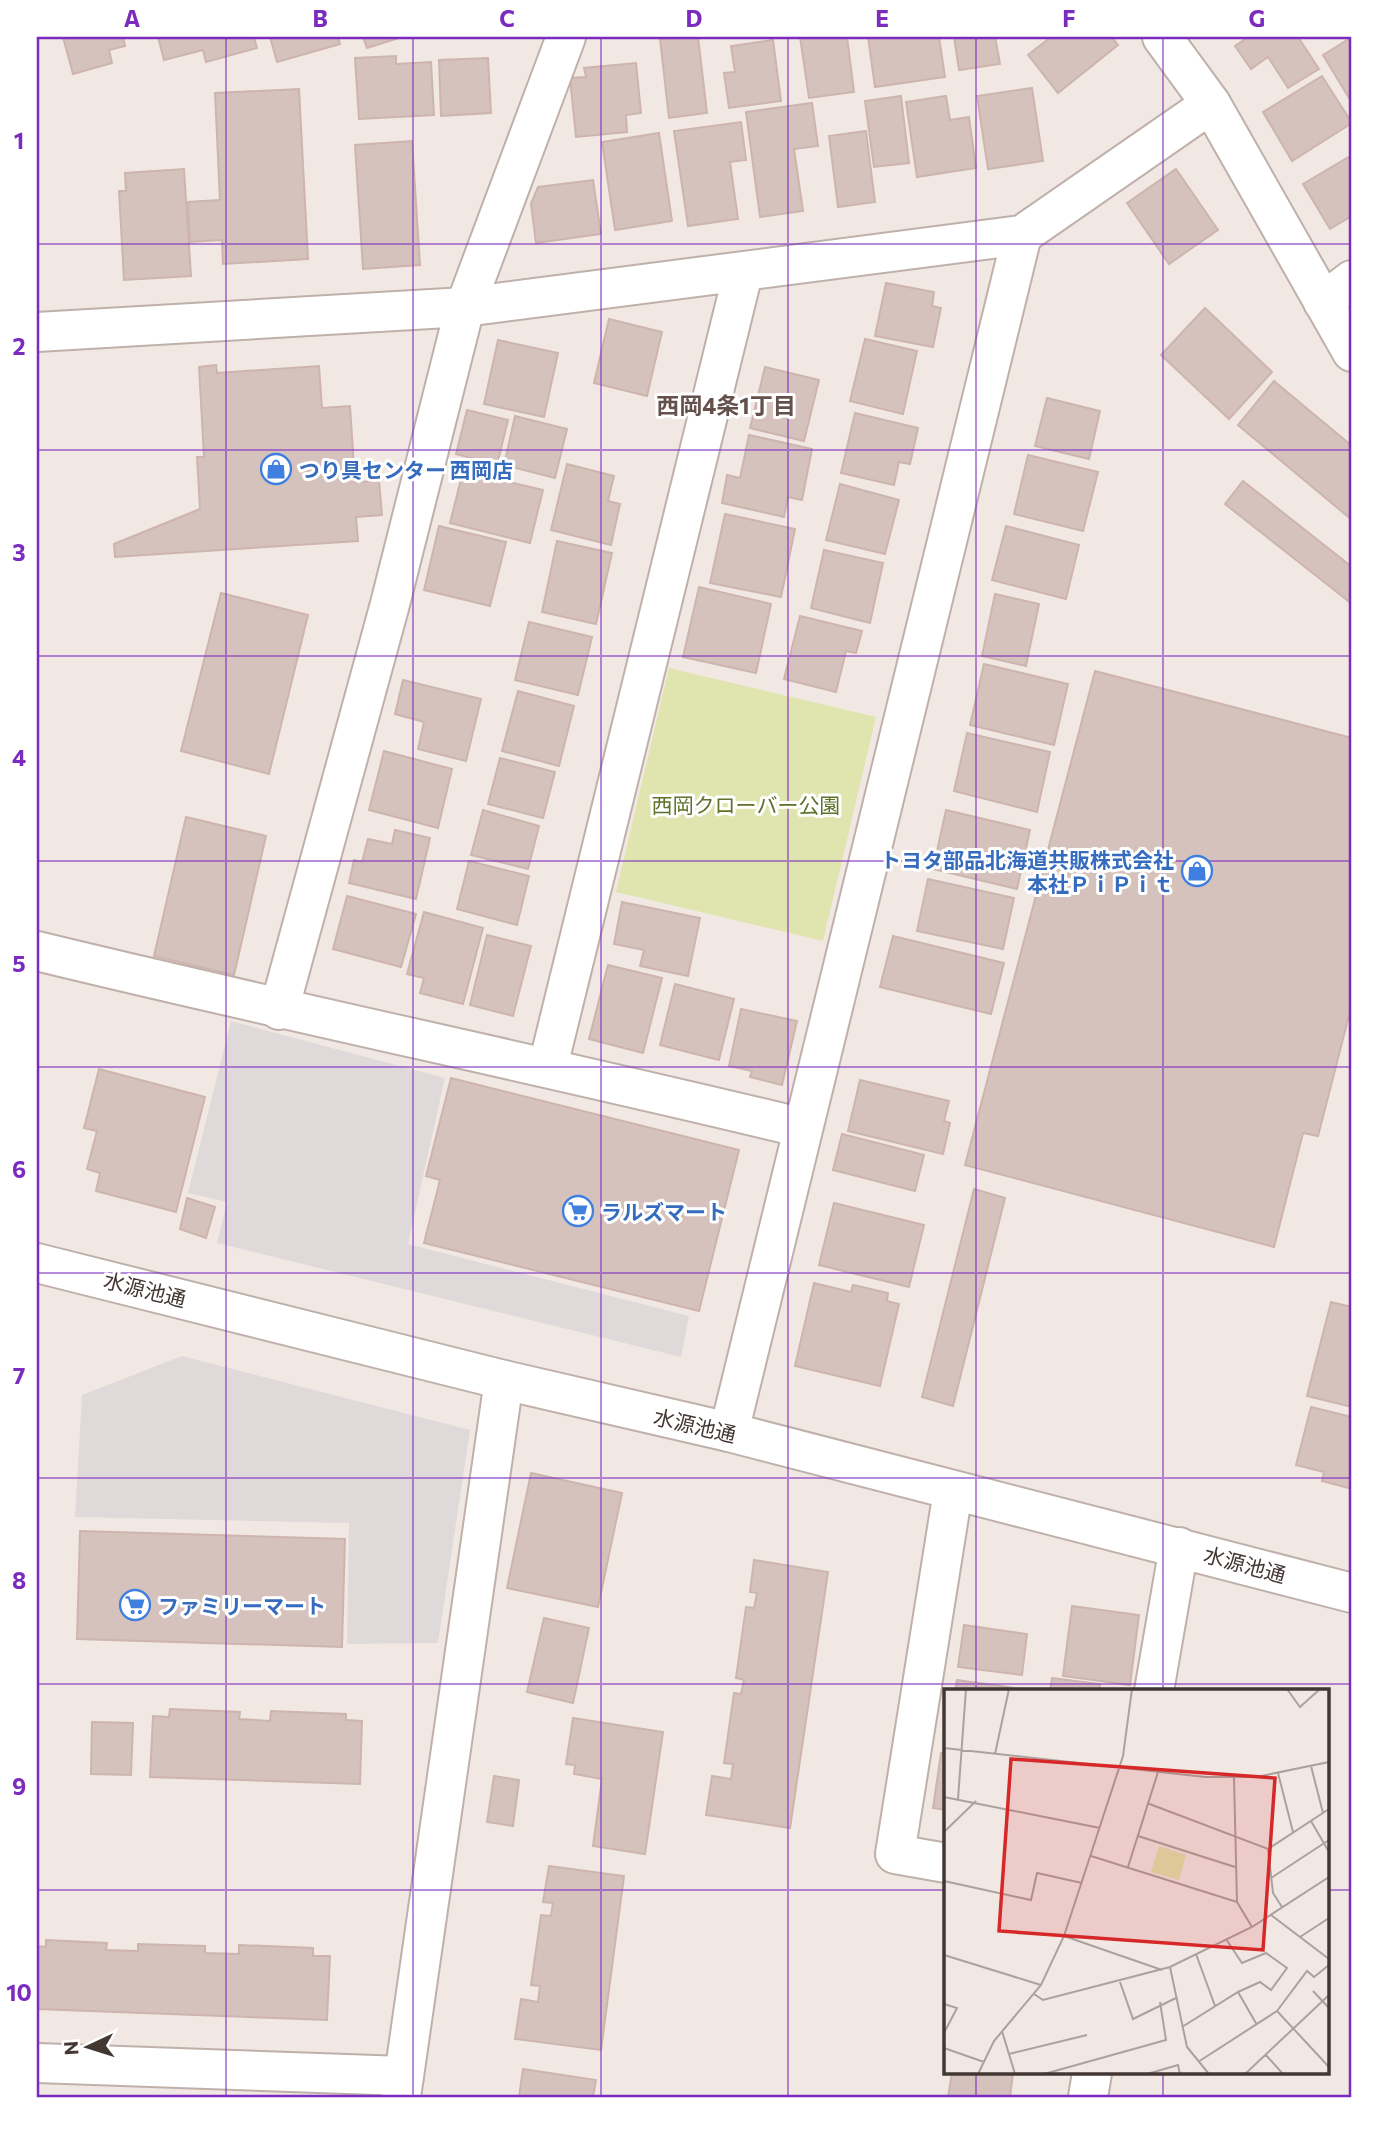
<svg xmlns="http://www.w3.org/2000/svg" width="1389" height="2134" viewBox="0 0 1389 2134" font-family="Commissioner,'Noto Sans JP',sans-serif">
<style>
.green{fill:#e0e4ae}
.parking{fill:#dfdad9}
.building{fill:#d5c2bd;stroke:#cdb5ad;stroke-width:2}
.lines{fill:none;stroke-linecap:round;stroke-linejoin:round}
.minor-casing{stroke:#bfb0aa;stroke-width:42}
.minor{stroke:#fff;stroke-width:38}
.grid{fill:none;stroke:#7b2cbf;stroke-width:2;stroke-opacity:0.55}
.labels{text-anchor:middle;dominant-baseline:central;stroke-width:6;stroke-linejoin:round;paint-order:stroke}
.shop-label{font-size:21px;font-weight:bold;fill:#366cbe;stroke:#fff;text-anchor:start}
.park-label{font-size:21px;fill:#60722a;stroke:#fff}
.street-label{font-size:21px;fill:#433734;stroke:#fff}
.neighbourhood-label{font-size:23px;font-weight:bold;fill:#65514c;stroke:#fff}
.inset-road{fill:none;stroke:#aba19e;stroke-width:2}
.view{fill:#d62828;fill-opacity:0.15;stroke:#d62828;stroke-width:3.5}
.inset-edge{fill:none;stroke:#433734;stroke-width:3.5}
.neatline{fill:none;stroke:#7b2cbf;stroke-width:2.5}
.grid-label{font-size:23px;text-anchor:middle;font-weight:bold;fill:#7b2cbf}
</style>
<rect width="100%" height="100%" fill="#f1e8e4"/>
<path class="green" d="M669 668 876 717 823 941 616 892Z"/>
<g class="parking">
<path d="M231 1021 445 1078 408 1244 689 1316 681 1357 217 1243 227 1202 188 1193Z"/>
<path d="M182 1356 470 1430 438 1643 347 1644 349 1523 75 1517 82 1395Z"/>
</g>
<g class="building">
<path d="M63 37H123L125 46 109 50 112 63 73 74Z"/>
<path d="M158 37H254L257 48 206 62 203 50 164 60Z"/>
<path d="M270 37H338L340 44 277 62Z"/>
<path d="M363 37H402L367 48Z"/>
<path d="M698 37 707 113 669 118 660 39Z"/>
<path d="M800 37H847L854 92 809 98Z"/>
<path d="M868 37H939L945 77 875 87Z"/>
<path d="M954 37H995L1000 64 959 70Z"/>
<path d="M1051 37H1112L1118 45 1058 93 1028 55Z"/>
<path d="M1248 37H1298L1319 69 1288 88 1268 57 1251 69 1235 46Z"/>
<path d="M1352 37V103L1323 55Z"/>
<path d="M773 40 781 101 729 108 724 73 735 72 731 46Z"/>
<path d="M396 56V64L431 62 434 115 359 119 355 58Z"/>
<path d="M488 58 491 113 441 116 439 60Z"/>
<path d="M636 63 641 113 626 115 627 132 576 137 570 78 586 77 584 68Z"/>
<path d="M1322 76 1352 123 1292 161 1263 112Z"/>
<path d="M1032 88 1043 161 988 169 977 96Z"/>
<path d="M299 89 308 259 223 264 222 240 190 242 188 202 220 200 215 93Z"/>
<path d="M901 96 909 163 874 167 865 101Z"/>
<path d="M946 96 950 120 969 117 976 168 917 177 906 102Z"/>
<path d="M812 103 818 146 794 149 803 211 760 217 746 112Z"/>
<path d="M741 122 746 160 730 162 738 219 688 226 674 131Z"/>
<path d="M866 131 875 202 838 207 829 136Z"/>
<path d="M659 133 672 221 615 230 602 142Z"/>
<path d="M412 141 420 265 363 269 355 145Z"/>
<path d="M1352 155V216L1330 229 1303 184Z"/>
<path d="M184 169 191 276 124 280 119 191H126L125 173Z"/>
<path d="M1176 169 1218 230 1169 264 1127 203Z"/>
<path d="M593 180 601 234 536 243 531 204 538 187Z"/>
<path d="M886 283 934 292 932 306 941 308 933 347 875 336Z"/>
<path d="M1205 308 1272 372 1229 419 1161 355Z"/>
<path d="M609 319 662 332 647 396 594 383Z"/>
<path d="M865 339 917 351 903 414 850 401Z"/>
<path d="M498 340 558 353 544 417 484 404Z"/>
<path d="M216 365 217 373 319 366 322 408 350 406 355 482 379 481 382 515 356 517 358 541 115 557 114 544 200 509 197 457H204L199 367Z"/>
<path d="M765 367 819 380 804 441 750 428Z"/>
<path d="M1274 381 1352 446V520L1238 425Z"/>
<path d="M1047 398 1100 411 1089 459 1035 446Z"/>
<path d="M467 410 508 420 497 465 456 454Z"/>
<path d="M855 413 918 428 910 464 899 462 894 485 841 473Z"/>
<path d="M515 416 567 429 555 478 504 465Z"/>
<path d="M749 435 812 449 802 500 788 497 784 517 722 503 727 475 740 478Z"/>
<path d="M1028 455 1098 472 1083 531 1014 514Z"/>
<path d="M567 464 614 476 608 501 620 504 611 545 551 530Z"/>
<path d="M463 471 543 490 530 543 450 523Z"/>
<path d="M1243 481 1352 567V604L1225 504Z"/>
<path d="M840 484 899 500 885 554 826 540Z"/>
<path d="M725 514 795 529 781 597 710 583Z"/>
<path d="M439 526 506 542 490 606 424 590Z"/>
<path d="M1006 526 1079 545 1066 599 992 580Z"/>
<path d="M557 541 612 553 596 624 542 612Z"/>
<path d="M824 550 883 563 870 623 811 608Z"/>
<path d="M699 587 771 604 756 673 683 657Z"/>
<path d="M221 593 308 615 269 774 181 751Z"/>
<path d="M995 594 1039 604 1026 666 982 656Z"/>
<path d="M800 616 862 631 856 653 846 651 836 692 784 679Z"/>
<path d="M529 622 592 637 578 695 515 680Z"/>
<path d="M984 664 1068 684 1054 745 970 725Z"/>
<path d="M1095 671 1352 738V1004L1318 1136 1303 1133 1274 1247 965 1165Z"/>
<path d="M403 680 481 699 466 761 418 749 424 722 395 714Z"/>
<path d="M518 691 574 706 559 766 502 751Z"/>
<path d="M967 733 1050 752 1037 812 954 791Z"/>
<path d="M384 751 452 769 438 828 369 810Z"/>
<path d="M500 758 555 772 543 818 488 804Z"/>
<path d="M483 810 539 826 528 869 471 855Z"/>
<path d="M946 810 1030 830 1017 889 933 869Z"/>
<path d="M186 817 266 836 234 975 154 956Z"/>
<path d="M395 830 430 838 416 899 349 883 354 860 362 862 368 839 392 844Z"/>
<path d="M469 861 529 876 517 925 457 909Z"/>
<path d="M928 879 1014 898 1003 949 917 931Z"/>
<path d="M347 896 416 914 401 967 333 949Z"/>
<path d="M622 902 700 918 688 976 640 966 644 950 614 944Z"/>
<path d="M424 912 483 928 463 1004 420 993 424 978 407 974Z"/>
<path d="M487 935 531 946 513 1016 470 1005Z"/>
<path d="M893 936 1004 963 991 1014 880 987Z"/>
<path d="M608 965 662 978 643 1053 589 1039Z"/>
<path d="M675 984 734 999 719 1060 660 1045Z"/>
<path d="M741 1009 797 1021 782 1085 750 1077 752 1071 729 1066Z"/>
<path d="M99 1069 205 1097 176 1212 96 1191 100 1173 87 1169 97 1131 84 1128Z"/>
<path d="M451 1078 739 1150 699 1311 424 1243 440 1180 426 1176Z"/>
<path d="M860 1080 949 1101 944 1121 950 1123 943 1154 848 1131Z"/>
<path d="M842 1134 924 1155 915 1191 833 1170Z"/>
<path d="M974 1189 1005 1198 953 1406 922 1397Z"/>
<path d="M187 1198 215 1207 206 1238 180 1229Z"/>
<path d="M834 1203 924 1225 909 1287 819 1265Z"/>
<path d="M814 1283 851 1292 853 1285 888 1293 887 1301 899 1304 880 1386 795 1366Z"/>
<path d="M1331 1302 1352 1307V1407L1307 1396Z"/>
<path d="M1311 1407 1352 1417V1489L1322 1481 1324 1472 1296 1465Z"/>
<path d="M531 1473 622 1493 598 1607 507 1588Z"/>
<path d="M80 1531 345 1539 342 1647 77 1639Z"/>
<path d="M754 1560 828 1572 790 1828 706 1815 712 1776 731 1779 733 1764 724 1763 734 1693 741 1694 744 1680 736 1678 746 1607 754 1608 757 1593 750 1592Z"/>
<path d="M1072 1606 1139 1615 1130 1685 1063 1676Z"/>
<path d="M544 1618 589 1628 573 1703 527 1692Z"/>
<path d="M964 1625 1027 1634 1022 1675 958 1667Z"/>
<path d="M1052 1678 1100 1684 1099 1691H1050Z"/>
<path d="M957 1680 1035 1691H955Z"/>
<path d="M170 1709 240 1712 239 1719 270 1721 271 1711 346 1714V1720L362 1721 360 1784 150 1777 153 1716 169 1717Z"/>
<path d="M573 1718 663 1732 645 1854 593 1846 602 1779 574 1774 575 1765 566 1764Z"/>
<path d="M92 1722 133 1723 131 1775 91 1774Z"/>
<path d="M941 1753H946V1810L933 1808Z"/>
<path d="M494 1776 519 1780 513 1826 487 1822Z"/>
<path d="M549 1866 624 1876 601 2050 515 2039 521 1999 538 2002 540 1986 531 1985 541 1915 551 1916 553 1903 543 1902Z"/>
<path d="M46 1940 107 1943 106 1950 138 1951V1944L205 1946V1953L239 1954V1945L313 1948V1956H330L327 2020 37 2009V1946L46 1947Z"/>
<path d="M523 2069 596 2080 593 2097H519Z"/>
<path d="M952 2073H1013L1010 2097H948Z"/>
</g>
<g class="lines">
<g class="minor-casing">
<g id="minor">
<path d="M1162 37 1211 104 1352 352"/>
<path d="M1323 302 1352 280"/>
<path d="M37 332 465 307 1022 235 1211 104"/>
<path d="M37 951C291 1013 548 1066 803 1128"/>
<path d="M279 1010 390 604 465 307 566 37"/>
<path d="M548 1066 743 273"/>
<path d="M37 1263 504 1380 729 1432 1352 1593"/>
<path d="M729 1432 1022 235"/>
<path d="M1154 1691 1179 1547"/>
<path d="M946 1863 895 1854 953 1491"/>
<path d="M37 2063 404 2076"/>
<path d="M401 2097 504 1380"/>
<path d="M1088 2097 1092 2073"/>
</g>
</g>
<use href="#minor" class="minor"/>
</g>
<path class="grid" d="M226 37V2097M413 37V2097M601 37V2097M788 37V2097M976 37V1691M1163 37V1691M37 244H1352M37 450H1352M37 656H1352M37 861H1352M37 1067H1352M37 1273H1352M37 1478H1352M37 1684H1352M37 1890H946M1328 1890H1352M976 2073V2097M1163 2073V2097"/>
<defs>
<g id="shop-ring" transform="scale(1.575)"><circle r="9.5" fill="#fff" stroke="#3f7fe0" stroke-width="1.5"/><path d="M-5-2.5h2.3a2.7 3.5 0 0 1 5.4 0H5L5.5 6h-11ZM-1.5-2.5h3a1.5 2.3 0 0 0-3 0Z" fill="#3f7fe0"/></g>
<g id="supermarket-ring" transform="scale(1.575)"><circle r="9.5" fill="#fff" stroke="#3f7fe0" stroke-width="1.5"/><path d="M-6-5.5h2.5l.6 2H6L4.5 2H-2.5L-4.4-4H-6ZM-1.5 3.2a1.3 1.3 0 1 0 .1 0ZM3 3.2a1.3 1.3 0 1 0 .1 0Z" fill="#3f7fe0"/></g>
</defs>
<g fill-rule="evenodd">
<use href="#shop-ring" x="276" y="469"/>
<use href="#shop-ring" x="1197" y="871"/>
<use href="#supermarket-ring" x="578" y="1211"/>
<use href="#supermarket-ring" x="135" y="1605"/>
</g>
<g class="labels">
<g class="shop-label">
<text x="299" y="469">つり具センター 西岡店</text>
<text x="1174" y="859" text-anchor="end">トヨタ部品北海道共販株式会社<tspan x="1174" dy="24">本社ＰｉＰｉｔ</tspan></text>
<text x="601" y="1211">ラルズマート</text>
<text x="158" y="1605">ファミリーマート</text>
</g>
<g class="park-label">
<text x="746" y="804">西岡クローバー公園</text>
</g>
<g class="street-label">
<text transform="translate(145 1289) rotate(14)">水源池通</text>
<text transform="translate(695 1425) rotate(13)">水源池通</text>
<text transform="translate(1245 1564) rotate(15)">水源池通</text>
</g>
<g class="neighbourhood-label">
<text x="726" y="405">西岡4条1丁目</text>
</g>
</g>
<g transform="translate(944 1689)">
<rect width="385" height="385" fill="#f1e8e4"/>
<path d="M215 157 242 166 235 191 207 183Z" fill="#e0e4ae"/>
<path class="inset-road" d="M343 0 356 18 376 0M0 59 261 88H312L385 73M51 65 65 0M367 77 379 124M334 84 349 143M290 89 293 213 308 238M0 108 156 139M14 110 22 0M203 114 324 160 385 120M367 132 385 163M0 143 32 112M194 147 291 178M324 160 329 204 338 218M147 167 293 213M184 178 214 83M327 189 385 151M0 192 87 211 93 184 138 194M327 226 385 270M120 247 218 281M356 248 385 229M282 250 298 274 322 264 343 279 327 301 316 293 294 303M252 265 271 317M0 266 97 296M226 278 243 358 265 385M176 293 189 330 232 309M369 302 385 319M90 305 99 311 226 278 308 238 385 188M0 315 13 319 0 344M333 322 363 282 370 288 385 276M238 338 294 303 313 336M58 342 71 385M0 359 40 373M65 365 143 346M321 365 339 385M254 373 333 322 385 378M34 385 50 352 97 296 120 247 179 67 188 0M100 385 222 351 216 313M203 385 234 376 236 385M301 385 385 306"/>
<path class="view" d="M67 70 331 89 319 261 55 242Z"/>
<rect width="385" height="385" class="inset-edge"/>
</g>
<rect width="1389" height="2134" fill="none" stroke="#ffffff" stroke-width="77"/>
<g transform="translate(88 2047) rotate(266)" stroke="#ffffff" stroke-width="5" paint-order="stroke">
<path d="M0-5L12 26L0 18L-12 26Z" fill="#433734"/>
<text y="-10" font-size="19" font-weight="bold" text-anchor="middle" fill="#433734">N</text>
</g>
<rect x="38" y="38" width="1312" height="2058" class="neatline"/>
<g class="grid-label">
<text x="132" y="27">A</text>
<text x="320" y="27">B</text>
<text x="507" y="27">C</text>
<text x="694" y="27">D</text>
<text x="882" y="27">E</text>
<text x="1069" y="27">F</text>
<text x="1257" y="27">G</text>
<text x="19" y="149">1</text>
<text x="19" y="355">2</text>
<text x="19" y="561">3</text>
<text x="19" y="766">4</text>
<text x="19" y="972">5</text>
<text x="19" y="1178">6</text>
<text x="19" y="1384">7</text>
<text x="19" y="1589">8</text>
<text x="19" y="1795">9</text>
<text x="19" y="2001">10</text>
</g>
</svg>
